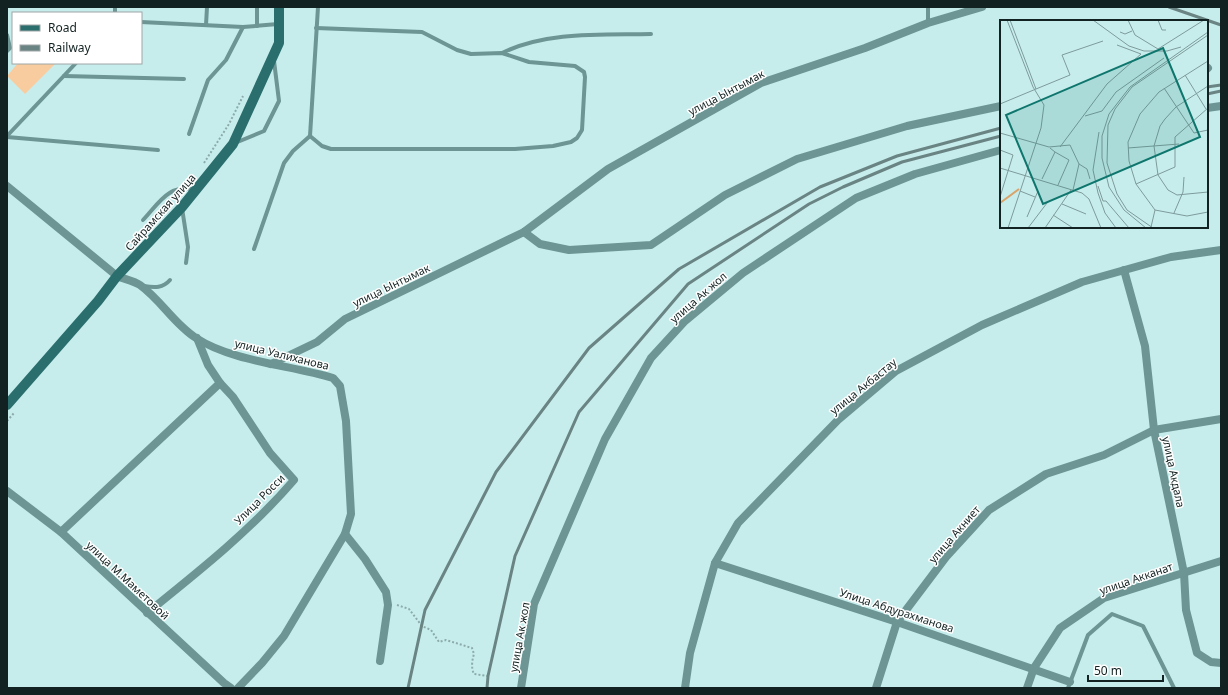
<svg xmlns="http://www.w3.org/2000/svg" width="1228" height="695" viewBox="0 0 1228 695" font-family="'Noto Sans',sans-serif">
<style>
.green{fill:#f9cc9f}
.lines{fill:none;stroke-linecap:round;stroke-linejoin:round}
.path{stroke:#8cabaa;stroke-width:2;stroke-dasharray:2 2;stroke-linecap:butt}
.lane{stroke:#6c9594;stroke-width:4}
.street{stroke:#6c9594;stroke-width:8}
.secondary{stroke:#2b6e6e;stroke-width:10}
.rail{stroke:#6a8484;stroke-width:3}
.labels{text-anchor:middle;dominant-baseline:central;stroke-width:3;stroke-linejoin:round;paint-order:stroke}
.street-label{font-size:11px;fill:#122121;stroke:#fff}
.inset-river{fill:none;stroke:#d9a369;stroke-width:2}
.inset-road{fill:none;stroke:#7e9b9b;stroke-width:1}
.view{fill:#0f766e;fill-opacity:0.15;stroke:#0f766e;stroke-width:2}
.inset-edge{fill:none;stroke:#122121;stroke-width:2}
</style>
<rect width="100%" height="100%" fill="#c6edec"/>
<path class="green" d="M18 63H56L25 94 7 76Z"/>
<g class="lines">
<g class="path">
<path d="M204 163 229 124 243 96"/>
<path d="M7 421 14 413"/>
<path d="M397 605 409 609 422 626 431 630 439 642 446 640 472 648 474 654C472 660 471 668 474 674L488 676"/>
</g>
<g class="lane">
<path d="M928 7V23"/>
<path d="M115 13V7"/>
<path d="M141 22 243 27 278 24"/>
<path d="M206 25 207 7"/>
<path d="M257 26V7"/>
<path d="M7 35 10 48 7 51"/>
<path d="M502 53C547 31 602 35 651 34"/>
<path d="M64 76 184 79"/>
<path d="M189 134 208 80 226 60 243 27"/>
<path d="M7 136 76 63"/>
<path d="M310 136 322 146 331 149H515L553 146 571 142 577 138 582 130 585 77 584 72 575 66 529 62 502 53 471 54 457 50 422 32 316 28"/>
<path d="M7 137 158 150"/>
<path d="M235 143 264 131 279 101 274 61"/>
<path d="M182 208 188 247 186 263"/>
<path d="M143 220C159 203 169 183 195 190"/>
<path d="M254 249 284 163 293 151 310 136 318 7"/>
<path d="M144 286C155 288 163 288 170 280"/>
<path d="M1068 688 1088 635 1112 614 1143 626 1174 688"/>
</g>
<g class="street">
<path d="M1207 69 1208 68"/>
<path d="M1207 108 1221 106"/>
<path d="M7 186 117 276C124 279 134 281 140 285 161 300 174 324 196 338 233 362 291 365 333 378L340 386 346 421 351 514 345 534 284 636 262 663 238 688"/>
<path d="M524 232 540 244 569 250 651 245 725 195 797 159 907 126 1001 106"/>
<path d="M1124 270 1145 346 1154 430 1184 573 1186 610 1197 653 1211 662 1221 663"/>
<path d="M271 364 317 342 345 319 524 232 608 169 761 83 865 48 928 23 982 7"/>
<path d="M7 491 61 532 224 683 231 688"/>
<path d="M61 532 220 383 208 365 197 338"/>
<path d="M345 534 365 559 386 592 388 605 380 661"/>
<path d="M715 563 897 622 1070 682"/>
<path d="M147 613C198 572 251 530 294 480L270 453 233 397 220 383"/>
<path d="M521 688 534 604 605 439 651 358 684 322 743 273 856 198 915 174 1001 150"/>
<path d="M685 688 690 653 715 563 738 523 838 420 896 371 982 325 1082 282 1171 257 1221 250"/>
<path d="M876 688 897 622 946 557 989 510 1046 474 1104 455 1154 430 1221 419"/>
<path d="M1027 688 1034 668 1060 628 1104 598 1221 561"/>
</g>
<path class="secondary" d="M7 405 98 301 117 276 182 207 233 144 279 43V7"/>
<g class="rail">
<path d="M1169 7 1221 25"/>
<path d="M1207 87 1221 85"/>
<path d="M1207 94 1221 91"/>
<path d="M408 688 425 610 496 472 589 348 679 269 820 187 897 156 1001 128"/>
<path d="M487 688 488 676 515 556 579 412 688 284 809 204 843 187 902 162 1001 136"/>
</g>
</g>
<g class="labels">
<g class="street-label">
<text transform="translate(726 92) rotate(-28)">улица Ынтымак</text>
<text transform="translate(160 212) rotate(-48)">Сайрамская улица</text>
<text transform="translate(391 285) rotate(-26)">улица Ынтымак</text>
<text transform="translate(698 297) rotate(-41)">улица Ак жол</text>
<text transform="translate(282 354) rotate(14)">улица Уалиханова</text>
<text transform="translate(863 386) rotate(-39)">улица Акбастау</text>
<text transform="translate(1174 472) rotate(78)">улица Акдала</text>
<text transform="translate(259 499) rotate(-45)">Улица Росси</text>
<text transform="translate(954 534) rotate(-49)">улица Акниет</text>
<text transform="translate(1136 578) rotate(-19)">улица Акканат</text>
<text transform="translate(128 580) rotate(43)">улица М.Маметовой</text>
<text transform="translate(897 610) rotate(18)">Улица Абдурахманова</text>
<text transform="translate(519 637) rotate(-80)">улица Ак жол</text>
</g>
</g>
<g transform="translate(1000 20)">
<rect width="208" height="208" fill="#c6edec"/>
<path class="inset-river" d="M0 183 19 169"/>
<path class="inset-road" d="M7 0 33 67 44 85 41 108 8 208M10 0 36 69M93 0 129 26 144 31H167L181 27M128 0 135 15 158 29 204 0M158 0 162 10H166M120 12 125 14 132 11M185 55 206 89M208 66 176 87 165 99 160 106 154 126 158 155 168 170 177 175 208 172M164 68 194 113 208 110M36 69 70 55 62 35 103 21M0 84 36 69M85 96 102 91 116 72 164 38M99 112 93 150 98 173 105 193 116 208M0 113 49 127 70 125 79 144 73 170M60 127 107 64 141 34 117 25M128 128 179 124M0 130 13 135 0 177M55 132 69 140 58 165M79 144 87 149 90 159M0 148 82 173 89 179 101 208M42 159 55 132 50 128M136 164 175 147V117L208 88M98 166 103 181H106L129 208M20 171 35 177M62 184 86 194M155 190 187 196 208 192M174 193 183 172 184 157M53 195 73 208M27 197 38 171M151 207 155 190 136 164 129 141 128 122 140 94 159 72 208 41M28 208 47 183M45 208 71 170M146 208 124 190 109 167 102 138V116L109 94 130 67 208 12M153 208 127 190 117 174 107 143 108 105 115 89 132 67 208 15"/>
<path class="view" d="M163 28 200 117 43 184 6 95Z"/>
<rect width="208" height="208" class="inset-edge"/>
</g>
<rect width="1228" height="695" fill="none" stroke="#122121" stroke-width="16"/>
<rect x="12" y="12" width="130" height="52" fill="#ffffff" stroke="#a0a6a6"/>
<rect x="20" y="25" width="20" height="6" fill="#2b6e6e" stroke="#a0a6a6"/>
<text x="48" y="32" font-size="12" fill="#122121">Road</text>
<rect x="20" y="45" width="20" height="6" fill="#6a8484" stroke="#a0a6a6"/>
<text x="48" y="52" font-size="12" fill="#122121">Railway</text>
<path d="M1088 675v6h75v-6" fill="none" stroke="#122121" stroke-width="2"/>
<text x="1094" y="675" font-size="12" fill="#122121" stroke="#ffffff" stroke-width="3" paint-order="stroke">50 m</text>
</svg>
